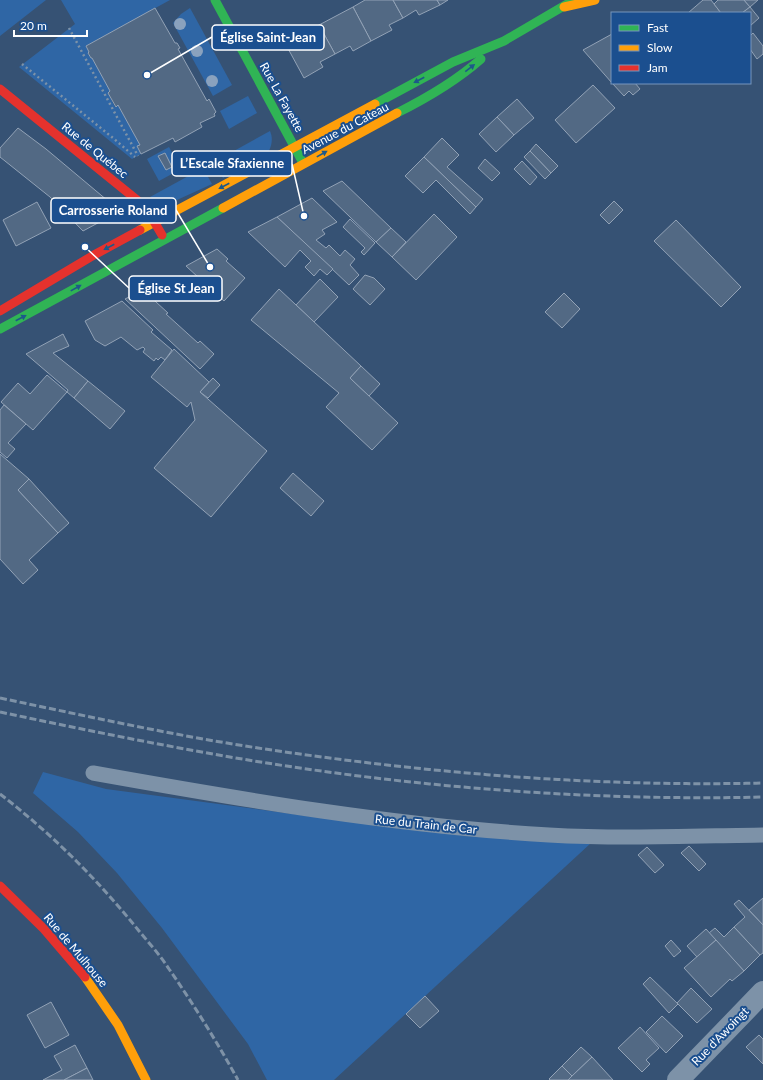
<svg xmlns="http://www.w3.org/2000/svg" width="763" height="1080" viewBox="0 0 763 1080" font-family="Lato,sans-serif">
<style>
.green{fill:#2f66a5}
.building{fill:#526984;stroke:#92a2b6}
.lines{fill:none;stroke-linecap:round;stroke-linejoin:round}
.path{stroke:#7d92a8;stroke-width:2.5;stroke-dasharray:2 3;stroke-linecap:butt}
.lane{stroke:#7d92a8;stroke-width:15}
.street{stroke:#7d92a8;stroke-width:22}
.fast{stroke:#30b455;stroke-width:9}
.slow{stroke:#ff9f0a;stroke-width:9}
.jam{stroke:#e5322d;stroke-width:9}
.rail{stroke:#7e92a7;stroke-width:3;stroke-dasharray:7 3;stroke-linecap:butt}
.tree{fill:#8aa2be}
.oneway{fill:#1d5989}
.labels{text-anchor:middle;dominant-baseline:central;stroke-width:4;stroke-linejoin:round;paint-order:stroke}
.street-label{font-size:12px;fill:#fff;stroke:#1b4f8f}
.leader{fill:none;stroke:#fff;stroke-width:1.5}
.callout-dot{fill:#fff;stroke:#1b4f8f;stroke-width:1.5}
.callout{fill:#1b4f8f;stroke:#fff;stroke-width:1.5}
.callout-label{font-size:13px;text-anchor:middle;font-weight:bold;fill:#fff}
</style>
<rect width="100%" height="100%" fill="#365274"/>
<g class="green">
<path d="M0 0H46L0 36Z"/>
<path d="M61 0H170L86 46 89 52 88 54 91 58H92L110 91 108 93 115 107 118 105 140 145 137 146 141 154 132 159 19 67 75 24Z"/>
<path d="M190 8 232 85 213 96 173 23 181 14Z"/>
<path d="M248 96 257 113 229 129 220 111Z"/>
<path d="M270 131C273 138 272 144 269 151L223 178 214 162Z"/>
<path d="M169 147 181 169 159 181 147 159Z"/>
<path d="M203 168 212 184 166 205 161 203 150 197Z"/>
<path d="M43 772 106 789 315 817 591 843 334 1080H267L248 1044 162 928 117 873 78 832 33 793Z"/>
</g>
<g class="building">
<path d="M365 0H393L403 18 389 25 392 30 371 41 353 7Z"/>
<path d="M393 0H437L440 5 419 15 416 10 403 18Z"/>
<path d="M437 0H448L440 5Z"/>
<path d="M703 0H711L721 13H688Z"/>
<path d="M718 0H744L750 7 742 13H721L714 4Z"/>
<path d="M744 0H758L750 7Z"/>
<path d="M353 7 371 41 353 51 350 46 335 54 319 25Z"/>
<path d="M750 7 759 18 750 26V13H742Z"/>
<path d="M155 8 175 43H177L180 48 178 49 207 101 209 99 216 112 214 114 215 116 200 123 202 127 175 142 173 138 141 154 137 146 140 145 118 105 116 107 108 93 110 91 92 58H91L88 53 89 52 86 46Z"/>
<path d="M319 25 335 54 320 62 323 67 304 78 285 43Z"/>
<path d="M753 33 763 46V54L757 59 750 49V36Z"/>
<path d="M612 34V83L583 50Z"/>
<path d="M612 83H635L640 89 633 95 629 91 624 96Z"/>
<path d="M593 85 615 108 576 143 555 120Z"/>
<path d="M517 99 534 118 514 135 497 117Z"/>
<path d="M497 117 514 135 496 152 479 134Z"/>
<path d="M18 128 46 149 120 211 83 231 50 197 0 157V148Z"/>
<path d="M442 138 459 155 447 167 483 199 476 207 424 157Z"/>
<path d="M536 144 558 166 551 173 530 151Z"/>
<path d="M530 151 551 173 545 179 524 157Z"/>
<path d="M165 153 172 167 166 170 158 156Z"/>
<path d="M424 157 476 207 470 214 436 180 423 193 405 176Z"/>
<path d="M485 159 500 173 492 181 478 168Z"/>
<path d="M522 161 537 177 530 185 514 169Z"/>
<path d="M342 181 391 228 376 242 323 191Z"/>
<path d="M312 198 337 222 322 230 325 234 316 240 326 248 329 245 340 256 345 250 355 259 350 265 359 275 349 285 277 217Z"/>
<path d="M614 201 623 210 609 224 600 215Z"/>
<path d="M37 202 51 228 16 246 3 220Z"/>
<path d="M434 214 457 237 416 280 392 257Z"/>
<path d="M277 217 333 269 327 275 320 269 314 276 305 267 311 261 300 250 285 267 248 232Z"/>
<path d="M350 219 375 243 364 255 361 252 365 248 343 227Z"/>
<path d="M676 220 741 287 721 307 654 241Z"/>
<path d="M391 228 406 242 392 257 376 242Z"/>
<path d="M217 249 228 259 226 261 245 278 224 301 186 266Z"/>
<path d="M365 275 374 278 385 289 370 305 353 289Z"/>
<path d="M320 279 338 297 314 322 296 305Z"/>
<path d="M279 289 361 366 350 378 398 423 372 450 326 407 339 393 251 320Z"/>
<path d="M143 290 168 313 166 314 198 343 200 341 214 354 200 369 125 299Z"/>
<path d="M564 293 580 309 562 328 545 312Z"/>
<path d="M122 301 153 330 151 332 172 350 165 360 161 357 158 360 156 358 154 361 143 352 145 349 143 347 137 350 121 337 105 346 95 340 85 321Z"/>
<path d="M63 334 69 346 53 353 88 381 74 398 67 392 68 390 26 354Z"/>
<path d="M174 349 209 382 200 392 267 451 211 517 154 468 195 420 191 402 187 407 151 377Z"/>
<path d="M361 366 380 384 369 396 350 378Z"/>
<path d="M47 375 67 392 33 430 1 402 18 383 30 394Z"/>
<path d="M213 378 220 385 208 398 200 392Z"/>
<path d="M88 381 125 411 110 429 74 398Z"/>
<path d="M4 405 26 424 8 443 15 449 7 458 0 452V410Z"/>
<path d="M0 454 29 479 18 490 58 533 29 560 38 570 23 584 0 559Z"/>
<path d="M293 473 324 501 311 516 280 488Z"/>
<path d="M29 479 69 523 58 533 18 490Z"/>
<path d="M689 846 706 864 699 871 681 853Z"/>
<path d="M647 847 664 865 655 873 638 855Z"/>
<path d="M763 898V925L749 910Z"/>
<path d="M739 900 763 925V953L760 955 734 927 745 917 734 904Z"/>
<path d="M734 927 760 955 744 971 709 933 715 928 724 937Z"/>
<path d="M706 929 716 940 697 957 687 946Z"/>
<path d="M671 940 681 951 674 957 665 946Z"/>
<path d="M716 940 744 971 732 981 730 979 711 997 684 968Z"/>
<path d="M650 977 678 1004 669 1013 643 984Z"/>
<path d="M691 988 712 1009 697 1023 677 1003Z"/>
<path d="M425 996 439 1011 420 1028 406 1014Z"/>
<path d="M51 1002 69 1035 45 1048 27 1015Z"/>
<path d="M662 1016 683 1036 666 1053 646 1032Z"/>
<path d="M640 1027 659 1048 646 1060 650 1064 642 1072 618 1048Z"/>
<path d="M759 1035 763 1039V1064L746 1047Z"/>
<path d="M75 1045 87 1068 64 1080H43L62 1070 54 1056Z"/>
<path d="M581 1047 592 1057 572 1076 562 1066Z"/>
<path d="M592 1057 613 1080H568L572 1076Z"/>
<path d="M562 1066 572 1076 568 1080H550L549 1079Z"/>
<path d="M87 1068 93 1080H64Z"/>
</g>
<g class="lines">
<g class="path">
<path d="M69 28 138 156"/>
<path d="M22 64 113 138 135 157"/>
</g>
<path class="lane" d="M93 773C244 800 396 826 549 835 620 839 692 836 763 835"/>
<path class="street" d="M678 1080 763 992"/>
<g class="fast">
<path d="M215 0 302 161"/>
<path d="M375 104 453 62 504 41 574 0"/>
<path d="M397 113C427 98 456 81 481 59"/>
<path d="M0 329 223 208"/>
</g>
<g class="slow">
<path d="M564 7 595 0"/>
<path d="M223 208 397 113"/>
<path d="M140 230 375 104"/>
<path d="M85 977 118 1025 146 1080"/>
</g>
<g class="jam">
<path d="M0 89 137 200 152 218 162 235"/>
<path d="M0 311 94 255 140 230"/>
<path d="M0 886 44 929 85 977"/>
</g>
<g class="rail">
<path d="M0 698C86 716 172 735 258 748 425 773 594 787 763 783"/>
<path d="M0 712C85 730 169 747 254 761 422 788 593 801 763 797"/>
<path d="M0 794C52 834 98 880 139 931 149 943 160 955 169 969 194 1005 217 1042 238 1080"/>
</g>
</g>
<g class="tree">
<circle cx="180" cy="24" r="6"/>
<circle cx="197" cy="51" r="6"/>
<circle cx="212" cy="81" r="6"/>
</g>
<defs><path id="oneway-solid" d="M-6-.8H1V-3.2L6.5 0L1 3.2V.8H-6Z"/></defs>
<g class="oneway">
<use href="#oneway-solid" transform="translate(470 68) rotate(-38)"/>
<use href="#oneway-solid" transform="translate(419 80) rotate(152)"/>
<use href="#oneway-solid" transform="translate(322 154) rotate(-29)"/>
<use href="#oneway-solid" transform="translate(224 186) rotate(152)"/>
<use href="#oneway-solid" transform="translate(109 247) rotate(152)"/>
<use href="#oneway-solid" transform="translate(76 288) rotate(-29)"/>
<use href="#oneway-solid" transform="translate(21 318) rotate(-28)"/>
</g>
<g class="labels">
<g class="street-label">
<text transform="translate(282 97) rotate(61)">Rue La Fayette</text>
<text transform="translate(345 128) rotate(-28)">Avenue du Cateau</text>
<text transform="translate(95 150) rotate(39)">Rue de Québec</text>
<text transform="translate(426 824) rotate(6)">Rue du Train de Car</text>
<text transform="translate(76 950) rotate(50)">Rue de Mulhouse</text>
<text transform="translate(720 1036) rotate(-46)">Rue d'Awoingt</text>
</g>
</g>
<path class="leader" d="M147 75L212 37M304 216L292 164M210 267L176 210M85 247L129 288"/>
<g class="callout-dot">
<circle cx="147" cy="75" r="4"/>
<circle cx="304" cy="216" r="4"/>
<circle cx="210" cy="267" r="4"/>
<circle cx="85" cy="247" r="4"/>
</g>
<g class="callout">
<rect x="212" y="25" width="112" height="25" rx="4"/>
<rect x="172" y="151" width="120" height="25" rx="4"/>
<rect x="51" y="198" width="125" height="25" rx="4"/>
<rect x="129" y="276" width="93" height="25" rx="4"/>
</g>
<g class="callout-label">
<text x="268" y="42">Église Saint-Jean</text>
<text x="232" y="168">L’Escale Sfaxienne</text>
<text x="113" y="215">Carrosserie Roland</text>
<text x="176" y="293">Église St Jean</text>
</g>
<rect x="611" y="12" width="140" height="72" fill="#1b4f8f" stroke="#7695bc"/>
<rect x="619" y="25" width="20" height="6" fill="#30b455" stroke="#7695bc"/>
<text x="647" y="32" font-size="12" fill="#ffffff">Fast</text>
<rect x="619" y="45" width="20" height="6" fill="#ff9f0a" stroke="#7695bc"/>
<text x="647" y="52" font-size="12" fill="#ffffff">Slow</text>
<rect x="619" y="65" width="20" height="6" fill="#e5322d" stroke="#7695bc"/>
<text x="647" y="72" font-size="12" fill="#ffffff">Jam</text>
<path d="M14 30v6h73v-6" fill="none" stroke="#ffffff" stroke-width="2"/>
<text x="20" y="30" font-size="12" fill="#ffffff" stroke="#1b4f8f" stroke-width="3" paint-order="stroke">20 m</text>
</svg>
